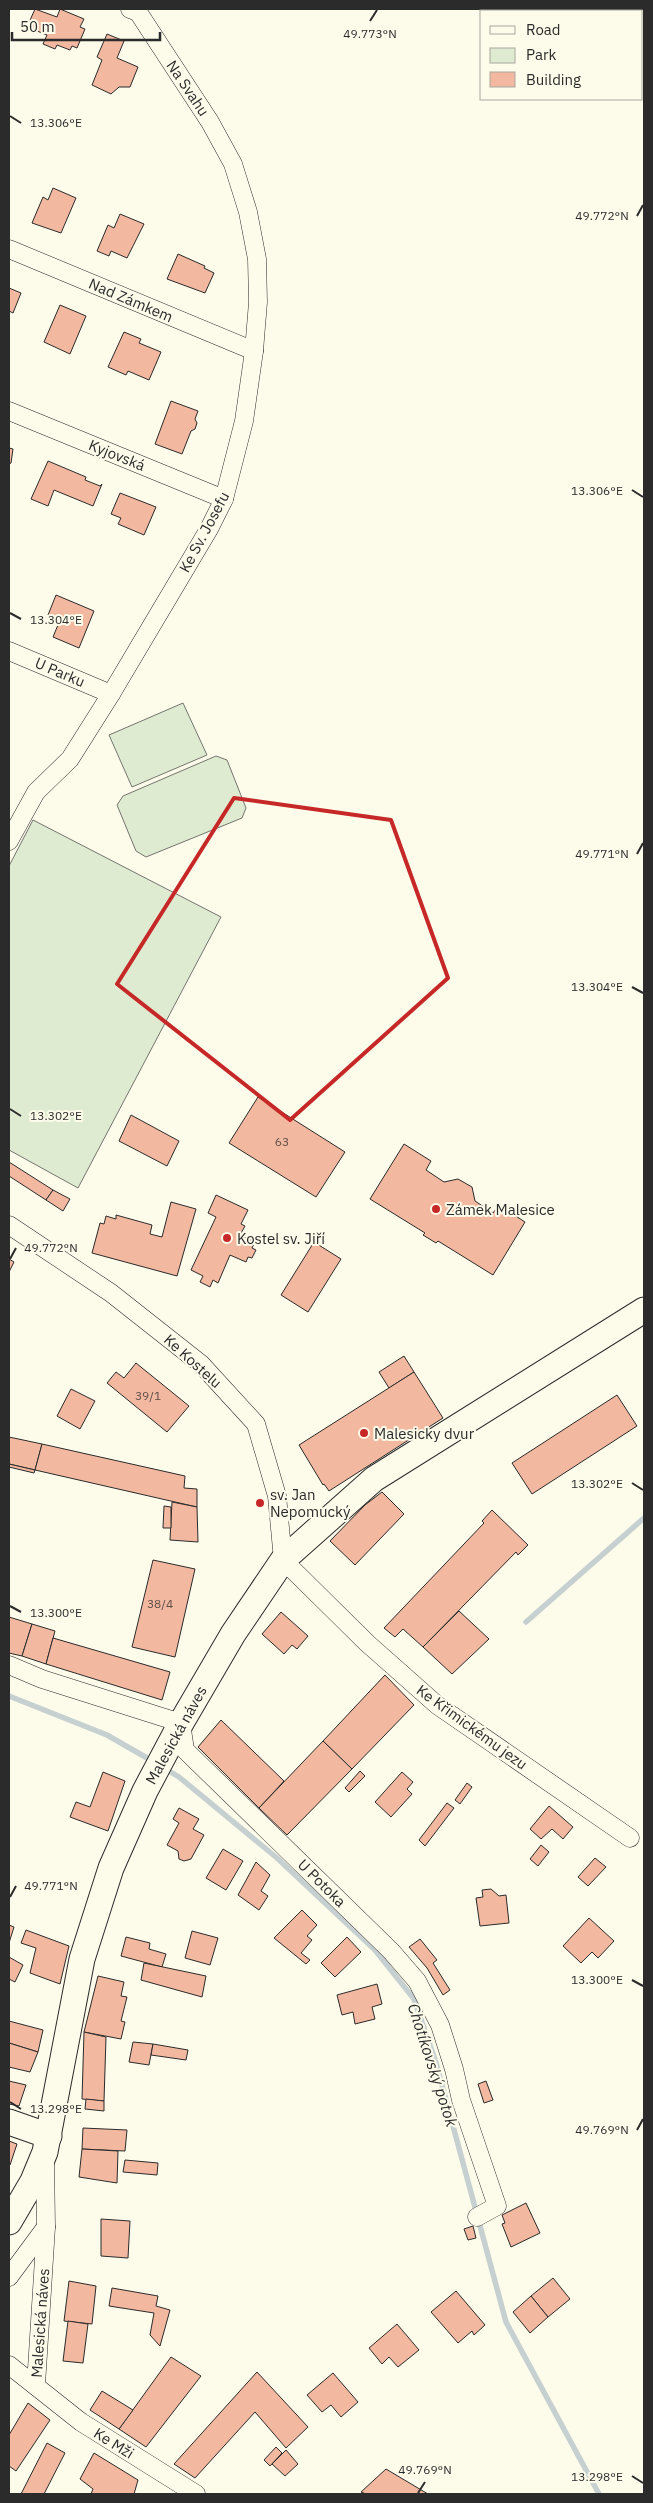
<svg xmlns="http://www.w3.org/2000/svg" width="653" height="2503" viewBox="0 0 653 2503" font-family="'IBM Plex Sans',sans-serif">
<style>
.green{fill:#deebd1;stroke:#74746e}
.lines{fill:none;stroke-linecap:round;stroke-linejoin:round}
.stream{stroke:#c7d0d0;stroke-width:5.5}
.building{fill:#f2b8a0;stroke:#2b2b2b}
.street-casing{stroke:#2b2b2b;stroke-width:19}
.secondary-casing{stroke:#2b2b2b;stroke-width:27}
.street{stroke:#fdfbea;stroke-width:18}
.secondary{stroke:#fdfbea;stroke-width:25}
.marked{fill:none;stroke:#c62828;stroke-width:4;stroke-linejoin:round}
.ticks{fill:none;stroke:#2b2b2b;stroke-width:2}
.poi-dot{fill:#c62828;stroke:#fdfbea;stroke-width:2}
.labels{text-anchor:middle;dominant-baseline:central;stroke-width:4;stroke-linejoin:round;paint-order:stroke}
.number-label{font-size:12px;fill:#5d4e48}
.street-label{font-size:15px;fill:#2b2b2b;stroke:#fdfbea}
.poi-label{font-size:15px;fill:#2b2b2b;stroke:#fdfbea;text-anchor:start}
.water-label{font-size:16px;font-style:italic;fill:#2b2b2b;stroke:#fdfbea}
.ticks-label{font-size:12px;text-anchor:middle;fill:#2b2b2b;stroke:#fdfbea;stroke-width:4;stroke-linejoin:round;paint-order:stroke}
</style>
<rect width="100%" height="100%" fill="#fdfbea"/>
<g class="green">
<path d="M183 703 207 755 132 787 109 735Z"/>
<path d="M216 756 227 760 246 808 242 818 146 857 136 851 117 805 123 796Z"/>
<path d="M33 820 221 917 78 1188 9 1150V866Z"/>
</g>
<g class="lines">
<g class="stream">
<path d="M526 1622 644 1518"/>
<path d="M9 1696 107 1735 154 1762"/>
<path d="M164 1768 179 1777 277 1858 375 1950 414 1999 436 2063 506 2322 599 2494"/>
</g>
</g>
<g class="building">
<path d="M35 9 57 17 60 9 84 19 80 27 85 29 77 48 72 46 70 50 57 45 55 49 43 44 47 35 27 27Z"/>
<path d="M107 34 124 41 117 58 138 67 130 87H119L111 94 92 85 102 60 97 57Z"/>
<path d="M53 188 76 198 61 233 32 223 43 197 48 200Z"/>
<path d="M120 214 144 224 127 258 111 251 109 256 97 251 108 225 114 228Z"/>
<path d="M178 254 205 266 204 268 214 273 205 293 167 279Z"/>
<path d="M9 288 21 293 13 313 9 311Z"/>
<path d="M60 305 86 316 70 354 44 342Z"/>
<path d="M124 332 141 339 139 343 161 352 149 380 128 371 126 375 108 367Z"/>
<path d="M171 401 198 411 195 419 197 423 195 429 191 431 182 454 155 444Z"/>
<path d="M9 448 13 449 11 463 9 464Z"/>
<path d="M48 461 86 477 85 480 100 486 102 484 93 506 54 490 48 506 31 499Z"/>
<path d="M120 493 156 507 144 535 118 524 121 518 111 514Z"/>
<path d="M56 595 94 611 79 648 53 637 60 620 48 615Z"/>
<path d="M258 1097 345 1152 316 1197 229 1143Z"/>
<path d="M131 1115 179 1141 167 1166 119 1141Z"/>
<path d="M404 1144 431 1161 426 1170 444 1182 458 1179 472 1187 475 1201 493 1213 499 1205 525 1222 493 1275 438 1241 436 1243 423 1235 425 1233 370 1199Z"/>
<path d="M9 1162 53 1190 46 1200 9 1176Z"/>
<path d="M53 1190 70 1199 63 1211 46 1200Z"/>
<path d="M216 1195 248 1210 241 1224 245 1226 240 1235 255 1242 252 1248 256 1250 252 1258 248 1257 246 1262 230 1255 218 1283 213 1280 210 1287 200 1282 203 1276 191 1270 216 1217 208 1213Z"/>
<path d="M171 1202 196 1209 177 1276 92 1253 100 1223 104 1224 106 1216 116 1219V1215L152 1225 150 1234 162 1237Z"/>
<path d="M314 1242 341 1259 308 1312 281 1295Z"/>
<path d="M9 1259 14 1262 9 1272Z"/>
<path d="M404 1356 414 1372 389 1388 379 1372Z"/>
<path d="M136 1363 189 1406 167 1432 107 1383 116 1372 124 1378Z"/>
<path d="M414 1372 443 1418 329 1491 324 1484 323 1485 299 1445Z"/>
<path d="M71 1389 95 1401 80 1429 57 1416Z"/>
<path d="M617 1395 637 1426 532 1494 512 1463Z"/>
<path d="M9 1437 42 1444 35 1470 9 1464Z"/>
<path d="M42 1444 185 1476 184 1488 197 1489V1507L35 1470Z"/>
<path d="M9 1464 35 1470 34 1473 9 1467Z"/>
<path d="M382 1492 404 1514 355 1565 330 1541 365 1505Z"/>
<path d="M172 1502 197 1507 198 1542 170 1540Z"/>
<path d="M164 1506 171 1507V1528H163Z"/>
<path d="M492 1510 528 1545 518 1555 516 1552 423 1647 403 1629 395 1637 384 1628 484 1523 482 1521Z"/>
<path d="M153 1560 195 1569 175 1657 132 1647Z"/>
<path d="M459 1611 489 1639 452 1674 423 1647Z"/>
<path d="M281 1612 308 1636 297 1649 292 1645 284 1654 262 1634Z"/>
<path d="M9 1617 32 1624 22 1656 9 1653Z"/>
<path d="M32 1624 55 1631 46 1664 22 1656Z"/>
<path d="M53 1638 170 1672 162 1700 46 1664Z"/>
<path d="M385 1675 414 1705 352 1769 323 1741Z"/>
<path d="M221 1720 284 1781 259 1808 198 1747Z"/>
<path d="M323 1741 352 1769 287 1835 259 1808Z"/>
<path d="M360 1771 365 1776 349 1792 345 1788Z"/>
<path d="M103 1772 125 1781 108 1831 70 1817 76 1802 90 1807Z"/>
<path d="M402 1772 413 1782 407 1789 412 1794 391 1817 375 1802Z"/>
<path d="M467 1783 472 1787 460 1804 455 1800Z"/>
<path d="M447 1803 454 1808 425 1846 419 1840Z"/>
<path d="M549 1806 573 1827 563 1839 552 1829 541 1839 530 1829Z"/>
<path d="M179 1808 199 1819 193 1829 204 1835 191 1859 184 1861 179 1859 178 1851 167 1845 179 1823 173 1819Z"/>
<path d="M541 1845 549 1852 538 1866 530 1859Z"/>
<path d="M223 1849 243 1861 226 1890 206 1878Z"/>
<path d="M595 1858 606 1867 588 1886 578 1877Z"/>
<path d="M256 1862 270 1875 261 1891 268 1896 259 1910 238 1895Z"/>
<path d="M491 1889 499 1896 506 1895 509 1923 480 1926 476 1898 483 1897 482 1890Z"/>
<path d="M302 1910 317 1925 307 1936 312 1940 301 1953 310 1960 306 1964 274 1938Z"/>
<path d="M589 1918 614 1941 598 1958 592 1952 581 1963 563 1946Z"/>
<path d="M9 1925 14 1927 9 1943Z"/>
<path d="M26 1930 69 1946 60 1984 30 1973 36 1948 21 1943Z"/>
<path d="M192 1931 218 1938 210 1965 185 1958Z"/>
<path d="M126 1937 150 1943 149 1949 166 1954 162 1967 121 1956Z"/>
<path d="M347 1937 361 1952 335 1977 321 1963Z"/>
<path d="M420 1939 437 1960 433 1963 450 1990 443 1995 427 1968 409 1947Z"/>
<path d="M9 1957 23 1965 15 1982 9 1979Z"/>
<path d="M144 1963 206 1976 202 1997 141 1980Z"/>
<path d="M98 1976 124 1982 121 1996 127 1997 121 2021 125 2022 121 2039 84 2032Z"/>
<path d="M377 1984 382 2004 372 2007 375 2019 355 2024 353 2012 342 2015 337 1995Z"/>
<path d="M9 2021 43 2030 38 2052 9 2043Z"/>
<path d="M84 2032 106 2037 104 2101 82 2099Z"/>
<path d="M133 2042 153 2044 149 2065 129 2062Z"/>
<path d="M9 2043 38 2052 30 2072 9 2067Z"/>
<path d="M153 2044 188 2050 186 2060 151 2055Z"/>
<path d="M9 2081 26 2085 19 2106 9 2104Z"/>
<path d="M486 2081 493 2100 484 2103 478 2084Z"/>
<path d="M86 2099 104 2101V2111L85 2109Z"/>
<path d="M83 2128 127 2130 125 2151 82 2149Z"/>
<path d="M9 2141 17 2144 10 2165 9 2164Z"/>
<path d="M82 2149 118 2151 117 2183 79 2177Z"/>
<path d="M125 2160 158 2163 157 2175 123 2172Z"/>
<path d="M526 2203 540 2233 511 2247 502 2224 505 2223 502 2215Z"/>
<path d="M101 2219 130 2221 128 2258 101 2256Z"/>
<path d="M473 2226 476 2238 468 2240 464 2229Z"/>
<path d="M553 2278 570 2299 548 2317 531 2296Z"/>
<path d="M69 2281 96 2286 92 2324 64 2321Z"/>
<path d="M112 2288 158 2296 156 2306 170 2310 160 2346 150 2335 154 2313 109 2306Z"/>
<path d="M456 2291 485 2325 474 2335 472 2331 458 2343 431 2312Z"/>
<path d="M531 2296 548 2317 530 2333 513 2312Z"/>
<path d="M68 2321 88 2324 83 2363 63 2361Z"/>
<path d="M397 2324 419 2350 398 2367 389 2357 382 2364 369 2348Z"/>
<path d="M171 2357 201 2376 146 2447 119 2429Z"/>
<path d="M257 2372 308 2427 286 2448 255 2412 195 2478 174 2464Z"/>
<path d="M333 2373 358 2402 341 2417 331 2405 322 2412 307 2395Z"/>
<path d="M102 2391 133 2410 119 2429 90 2410Z"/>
<path d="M28 2403 50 2420 16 2471 9 2466V2435Z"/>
<path d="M47 2443 65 2453 44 2494H21Z"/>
<path d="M276 2447 282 2453 270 2466 264 2460Z"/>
<path d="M286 2450 298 2464 285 2476 272 2464Z"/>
<path d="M94 2453 138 2480 134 2494H91L93 2489 80 2479Z"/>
<path d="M386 2469 428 2494H366L361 2492Z"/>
</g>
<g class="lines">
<g class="street-casing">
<g id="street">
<path d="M9 249 254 351"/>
<path d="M9 411 224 499"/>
<path d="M9 651 111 694"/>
<path d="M9 841 36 792 70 759 111 694 209 529 224 499 244 421 254 351 258 302 257 259 248 212 233 164 210 122 138 12 130 9"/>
<path d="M9 1225 111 1293 201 1364 256 1424 277 1496 283 1560 367 1643 437 1705 630 1838"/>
<path d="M9 1665 42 1679 181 1723 185 1750 391 1951 417 1981 440 2025 454 2069 461 2100 497 2206 477 2217"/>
<path d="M9 2277 46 2227"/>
<path d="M9 2365 81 2422 196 2494"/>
<path d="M36 2385 46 2227 45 2158"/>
</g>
</g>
<g class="secondary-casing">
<g id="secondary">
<path d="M9 2122 49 2136"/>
<path d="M9 2222 33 2181 45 2152 82 1959 111 1868 145 1791 181 1723 233 1634 283 1560 374 1479 644 1310"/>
</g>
</g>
<use href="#street" class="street"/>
<use href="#secondary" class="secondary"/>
</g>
<path class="marked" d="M234 798 391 820 448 978 290 1120 117 984Z"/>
<path class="ticks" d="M370 21 377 10M10 116 21 123M637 216 643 205M632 490 643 497M10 613 21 619M637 854 643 843M632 987 643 993M10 1109 21 1116M10 1259 16 1248M632 1483 643 1490M10 1606 21 1612M10 1897 16 1886M632 1980 643 1986M10 2102 21 2109M637 2130 643 2119M632 2476 643 2483M418 2493 425 2482"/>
<g class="poi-dot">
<circle cx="436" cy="1209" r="5"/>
<circle cx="227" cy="1238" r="5"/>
<circle cx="364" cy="1433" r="5"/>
<circle cx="260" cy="1503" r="5"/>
</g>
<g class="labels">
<g class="number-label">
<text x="282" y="1141">63</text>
<text x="148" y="1395">39/1</text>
<text x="160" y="1603">38/4</text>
</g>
<g class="street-label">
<text transform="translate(188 88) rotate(56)">Na Svahu</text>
<text transform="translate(131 300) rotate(23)">Nad Zámkem</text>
<text transform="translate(117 455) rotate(22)">Kyjovská</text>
<text transform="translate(204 532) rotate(-62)">Ke Sv. Josefu</text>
<text transform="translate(60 672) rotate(23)">U Parku</text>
<text transform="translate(193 1361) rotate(42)">Ke Kostelu</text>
<text transform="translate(472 1727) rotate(36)">Ke Křimickému jezu</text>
<text transform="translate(176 1735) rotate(-61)">Malesická náves</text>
<text transform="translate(322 1883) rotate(45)">U Potoka</text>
<text transform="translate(40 2323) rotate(-86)">Malesická náves</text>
<text transform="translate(114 2443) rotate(32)">Ke Mži</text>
</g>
<g class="poi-label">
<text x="446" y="1209">Zámek Malesice</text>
<text x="237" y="1238">Kostel sv. Jiří</text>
<text x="374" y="1433">Malesicky dvur</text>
<text x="270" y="1494">sv. Jan<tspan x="270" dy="17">Nepomucký</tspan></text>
</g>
<g class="water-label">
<text transform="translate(433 2065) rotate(72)">Chotíkovský potok</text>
</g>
</g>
<g class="ticks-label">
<text x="370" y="38">49.773°N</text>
<text x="56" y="127">13.306°E</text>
<text x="602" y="220">49.772°N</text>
<text x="597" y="495">13.306°E</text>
<text x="56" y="624">13.304°E</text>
<text x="602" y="858">49.771°N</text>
<text x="597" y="991">13.304°E</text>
<text x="56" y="1120">13.302°E</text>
<text x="51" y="1252">49.772°N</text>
<text x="597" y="1488">13.302°E</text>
<text x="56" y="1617">13.300°E</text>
<text x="51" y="1890">49.771°N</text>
<text x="597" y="1984">13.300°E</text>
<text x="56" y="2113">13.298°E</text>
<text x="602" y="2134">49.769°N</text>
<text x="425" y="2474">49.769°N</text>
<text x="597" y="2481">13.298°E</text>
</g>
<rect width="653" height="2503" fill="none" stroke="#2b2b2b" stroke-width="20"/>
<rect x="480" y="10" width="162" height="90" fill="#fdfbea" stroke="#a9a89e"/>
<rect x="490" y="26" width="25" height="8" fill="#fdfbea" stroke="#a9a89e"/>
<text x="526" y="35" font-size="15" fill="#2b2b2b">Road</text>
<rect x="490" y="48" width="25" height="15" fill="#deebd1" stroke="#a9a89e"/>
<text x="526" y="60" font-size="15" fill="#2b2b2b">Park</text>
<rect x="490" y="72" width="25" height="15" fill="#f2b8a0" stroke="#a9a89e"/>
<text x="526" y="85" font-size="15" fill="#2b2b2b">Building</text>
<path d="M12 32v8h148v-8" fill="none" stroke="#2b2b2b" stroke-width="2.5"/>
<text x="20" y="32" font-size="15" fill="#2b2b2b" stroke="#fdfbea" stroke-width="4" paint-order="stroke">50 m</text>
</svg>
